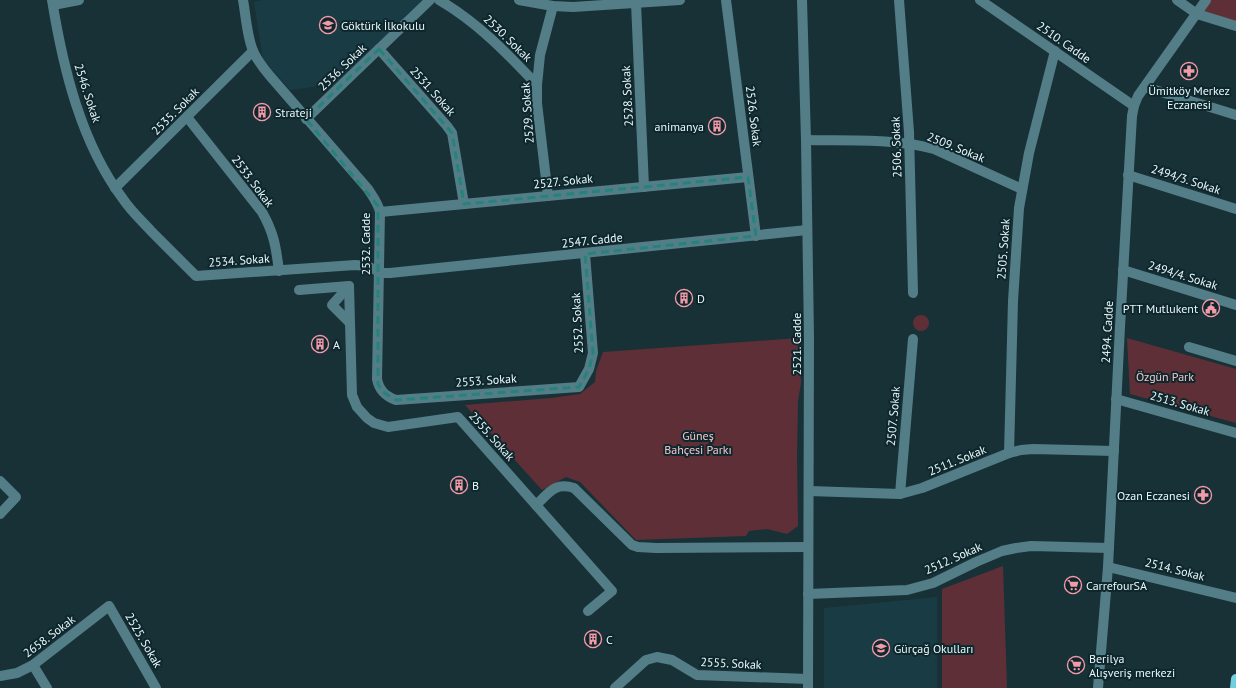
<svg xmlns="http://www.w3.org/2000/svg" width="1236" height="688" viewBox="0 0 1236 688" font-family="'PT Sans',sans-serif">
<style>
.built{fill:#193c44}
.green{fill:#5f2f37}
.lines{fill:none;stroke-linecap:round;stroke-linejoin:round}
.minor{stroke:#537e87;stroke-width:10}
.major{stroke:#72cfe1;stroke-width:10}
.marked{fill:none;stroke:#25837c;stroke-width:3;stroke-dasharray:8 5;stroke-linejoin:round}
.labels{text-anchor:middle;dominant-baseline:central;stroke-width:4;stroke-linejoin:round;paint-order:stroke}
.poi-label{font-size:12px;fill:#e9f8fc;stroke:#0d272c;text-anchor:start}
.street-label{font-size:12px;fill:#e9f8fc;stroke:#0d272c}
.park-label{font-size:12px;fill:#f3c3c9;stroke:#0d272c}
</style>
<rect width="100%" height="100%" fill="#183136"/>
<g class="built">
<path d="M263 0H424L378 47 335 84 290 90 263 59 254 2Z"/>
<path d="M937 597V688H824V608Z"/>
</g>
<g class="green">
<path d="M1211 0H1236V23L1202 13Z"/>
<circle cx="921" cy="323" r="8"/>
<path d="M799 338 801 383 798 401 797 457 798 526 787 534 767 529 749 531 746 536 636 540 580 482 566 477 542 490 465 405 551 398 580 394 595 382 596 371 603 352Z"/>
<path d="M1127 338 1236 369V423L1130 394Z"/>
<path d="M1003 566 1007 688H942V589Z"/>
</g>
<g class="lines">
<g class="minor">
<path d="M52 0C63 68 81 143 123 199 131 211 141 220 151 231 166 246 181 261 196 276L355 265 367 266 382 273H390L807 230"/>
<path d="M243 0C246 16 247 39 254 53 258 61 264 69 270 76L368 189C373 197 378 203 380 212L377 379C379 390 385 396 396 400L579 387 589 369 593 353 585 254"/>
<path d="M439 0C477 22 507 53 537 85"/>
<path d="M519 0 553 6 573 7 680 0"/>
<path d="M726 0 756 236"/>
<path d="M802 0 806 140 809 338 808 688"/>
<path d="M899 0 909 132 913 293"/>
<path d="M980 0 1134 106"/>
<path d="M1177 0 1197 14 1236 26"/>
<path d="M636 3 644 187"/>
<path d="M53 5 79 0"/>
<path d="M379 49 447 126 452 133 464 204"/>
<path d="M1145 87 1236 115"/>
<path d="M187 117 262 212C274 233 276 247 279 271"/>
<path d="M306 119 430 0"/>
<path d="M806 140C846 141 895 138 934 149L1022 189"/>
<path d="M1128 175 1236 209"/>
<path d="M115 188 253 51"/>
<path d="M548 196 537 103V85L540 55 553 6"/>
<path d="M380 212 748 177"/>
<path d="M1123 270 1236 305"/>
<path d="M349 286 352 395 357 407 367 418 374 423 388 427 458 417 612 591 588 611"/>
<path d="M299 290 349 286 332 305 350 323"/>
<path d="M1189 347 1236 361"/>
<path d="M1116 399 1236 433"/>
<path d="M1009 453 1013 301 1019 208 1029 153 1055 51"/>
<path d="M0 481 16 497 0 514"/>
<path d="M809 491 900 494 922 488 1009 453 1021 450 1033 449 1114 451"/>
<path d="M900 494 913 339"/>
<path d="M536 505C549 493 554 482 574 488L632 545 638 547 656 548 808 547"/>
<path d="M1108 567 1236 598"/>
<path d="M808 594 907 590 933 583 976 562 1002 551 1016 548 1031 546 1109 548"/>
<path d="M33 665 47 688"/>
<path d="M0 676 17 673 33 665 109 606 156 688"/>
<path d="M615 688 646 660 657 657 672 660 697 675 808 679"/>
<path d="M1098 688 1108 567 1120 327 1132 116 1134 106 1138 96 1206 0"/>
</g>
<path class="major" d="M1235 688 1236 679"/>
</g>
<path class="marked" d="M379 49 452 133 464 204 748 177 756 236 585 254 593 353 589 369 579 387 396 400 383 392 378 384V206L306 119Z"/>
<defs>
<g id="school-ring" transform="scale(0.9)"><circle r="9.5" fill="#0d272c" stroke="#f39aa8" stroke-width="1.5"/><path d="M0-5L7-2L0 1L-7-2ZM-4 1L0 2.5L4 1V4Q0 6-4 4Z" fill="#f39aa8"/></g>
<g id="pharmacy-ring" transform="scale(0.9)"><circle r="9.5" fill="#0d272c" stroke="#f39aa8" stroke-width="1.5"/><path d="M-2-6h4v4h4v4h-4v4h-4v-4h-4v-4h4Z" fill="#f39aa8"/></g>
<g id="building-ring" transform="scale(0.9)"><circle r="9.5" fill="#0d272c" stroke="#f39aa8" stroke-width="1.5"/><path d="M-4-6H4V6H1V3H-1V6H-4ZM-2.5-4.3h1.7v1.8h-1.7ZM.8-4.3h1.7v1.8H.8ZM-2.5-1h1.7V.8h-1.7ZM.8-1h1.7V.8H.8Z" fill="#f39aa8"/></g>
<g id="civic-ring" transform="scale(0.9)"><circle r="9.5" fill="#0d272c" stroke="#f39aa8" stroke-width="1.5"/><path d="M-.6-6.5H3V-4.5H.6V-3L4-1V1h2V6H-6V1h2V-1L-.6-3ZM-1.2 2.5V6h2.4V2.5Z" fill="#f39aa8"/></g>
<g id="supermarket-ring" transform="scale(0.9)"><circle r="9.5" fill="#0d272c" stroke="#f39aa8" stroke-width="1.5"/><path d="M-6-5.5h2.5l.6 2H6L4.5 2H-2.5L-4.4-4H-6ZM-1.5 3.2a1.3 1.3 0 1 0 .1 0ZM3 3.2a1.3 1.3 0 1 0 .1 0Z" fill="#f39aa8"/></g>
</defs>
<g fill-rule="evenodd">
<use href="#school-ring" x="328" y="25"/>
<use href="#pharmacy-ring" x="1189" y="71"/>
<use href="#building-ring" x="262" y="112"/>
<use href="#building-ring" x="717" y="126"/>
<use href="#building-ring" x="684" y="298"/>
<use href="#civic-ring" x="1211" y="308"/>
<use href="#building-ring" x="320" y="344"/>
<use href="#building-ring" x="459" y="485"/>
<use href="#pharmacy-ring" x="1203" y="495"/>
<use href="#supermarket-ring" x="1073" y="585"/>
<use href="#building-ring" x="593" y="639"/>
<use href="#school-ring" x="881" y="648"/>
<use href="#supermarket-ring" x="1076" y="665"/>
</g>
<g class="labels">
<g class="poi-label">
<text x="341" y="25">Göktürk İlkokulu</text>
<text x="1189" y="90" text-anchor="middle">Ümitköy Merkez<tspan x="1189" dy="14">Eczanesi</tspan></text>
<text x="275" y="112">Strateji</text>
<text x="704" y="126" text-anchor="end">animanya</text>
<text x="697" y="298">D</text>
<text x="1198" y="308" text-anchor="end">PTT Mutlukent</text>
<text x="333" y="344">A</text>
<text x="472" y="485">B</text>
<text x="1190" y="495" text-anchor="end">Ozan Eczanesi</text>
<text x="1086" y="585">CarrefourSA</text>
<text x="606" y="639">C</text>
<text x="894" y="648">Gürçağ Okulları</text>
<text x="1089" y="658">Berilya<tspan x="1089" dy="14">Alışveriş merkezi</tspan></text>
</g>
<g class="street-label">
<text transform="translate(508 38) rotate(44)">2530. Sokak</text>
<text transform="translate(1064 42) rotate(35)">2510. Cadde</text>
<text transform="translate(342 67) rotate(-44)">2536. Sokak</text>
<text transform="translate(433 91) rotate(48)">2531. Sokak</text>
<text transform="translate(88 93) rotate(72)">2546. Sokak</text>
<text transform="translate(627 96) rotate(-93)">2528. Sokak</text>
<text transform="translate(175 111) rotate(-45)">2535. Sokak</text>
<text transform="translate(527 113) rotate(-94)">2529. Sokak</text>
<text transform="translate(754 116) rotate(83)">2526. Sokak</text>
<text transform="translate(896 147) rotate(-92)">2506. Sokak</text>
<text transform="translate(956 147) rotate(22)">2509. Sokak</text>
<text transform="translate(1186 179) rotate(18)">2494/3. Sokak</text>
<text transform="translate(253 181) rotate(53)">2533. Sokak</text>
<text transform="translate(563 181) rotate(-6)">2527. Sokak</text>
<text transform="translate(592 240) rotate(-6)">2547. Cadde</text>
<text transform="translate(365 244) rotate(-90)">2532. Cadde</text>
<text transform="translate(1003 249) rotate(-86)">2505. Sokak</text>
<text transform="translate(239 260) rotate(-4)">2534. Sokak</text>
<text transform="translate(1183 275) rotate(17)">2494/4. Sokak</text>
<text transform="translate(577 323) rotate(-93)">2552. Sokak</text>
<text transform="translate(1107 332) rotate(-87)">2494. Cadde</text>
<text transform="translate(796 344) rotate(-90)">2521. Cadde</text>
<text transform="translate(486 380) rotate(-4)">2553. Sokak</text>
<text transform="translate(1180 403) rotate(16)">2513. Sokak</text>
<text transform="translate(893 416) rotate(-85)">2507. Sokak</text>
<text transform="translate(492 436) rotate(48)">2555. Sokak</text>
<text transform="translate(957 460) rotate(-22)">2511. Sokak</text>
<text transform="translate(953 558) rotate(-24)">2512. Sokak</text>
<text transform="translate(1175 569) rotate(14)">2514. Sokak</text>
<text transform="translate(49 636) rotate(-37)">2658. Sokak</text>
<text transform="translate(144 640) rotate(60)">2525. Sokak</text>
<text transform="translate(731 663) rotate(3)">2555. Sokak</text>
</g>
<g class="park-label">
<text x="1165" y="376">Özgün Park</text>
<text x="698" y="435">Güneş<tspan x="698" dy="14">Bahçesi Parkı</tspan></text>
</g>
</g>
</svg>
